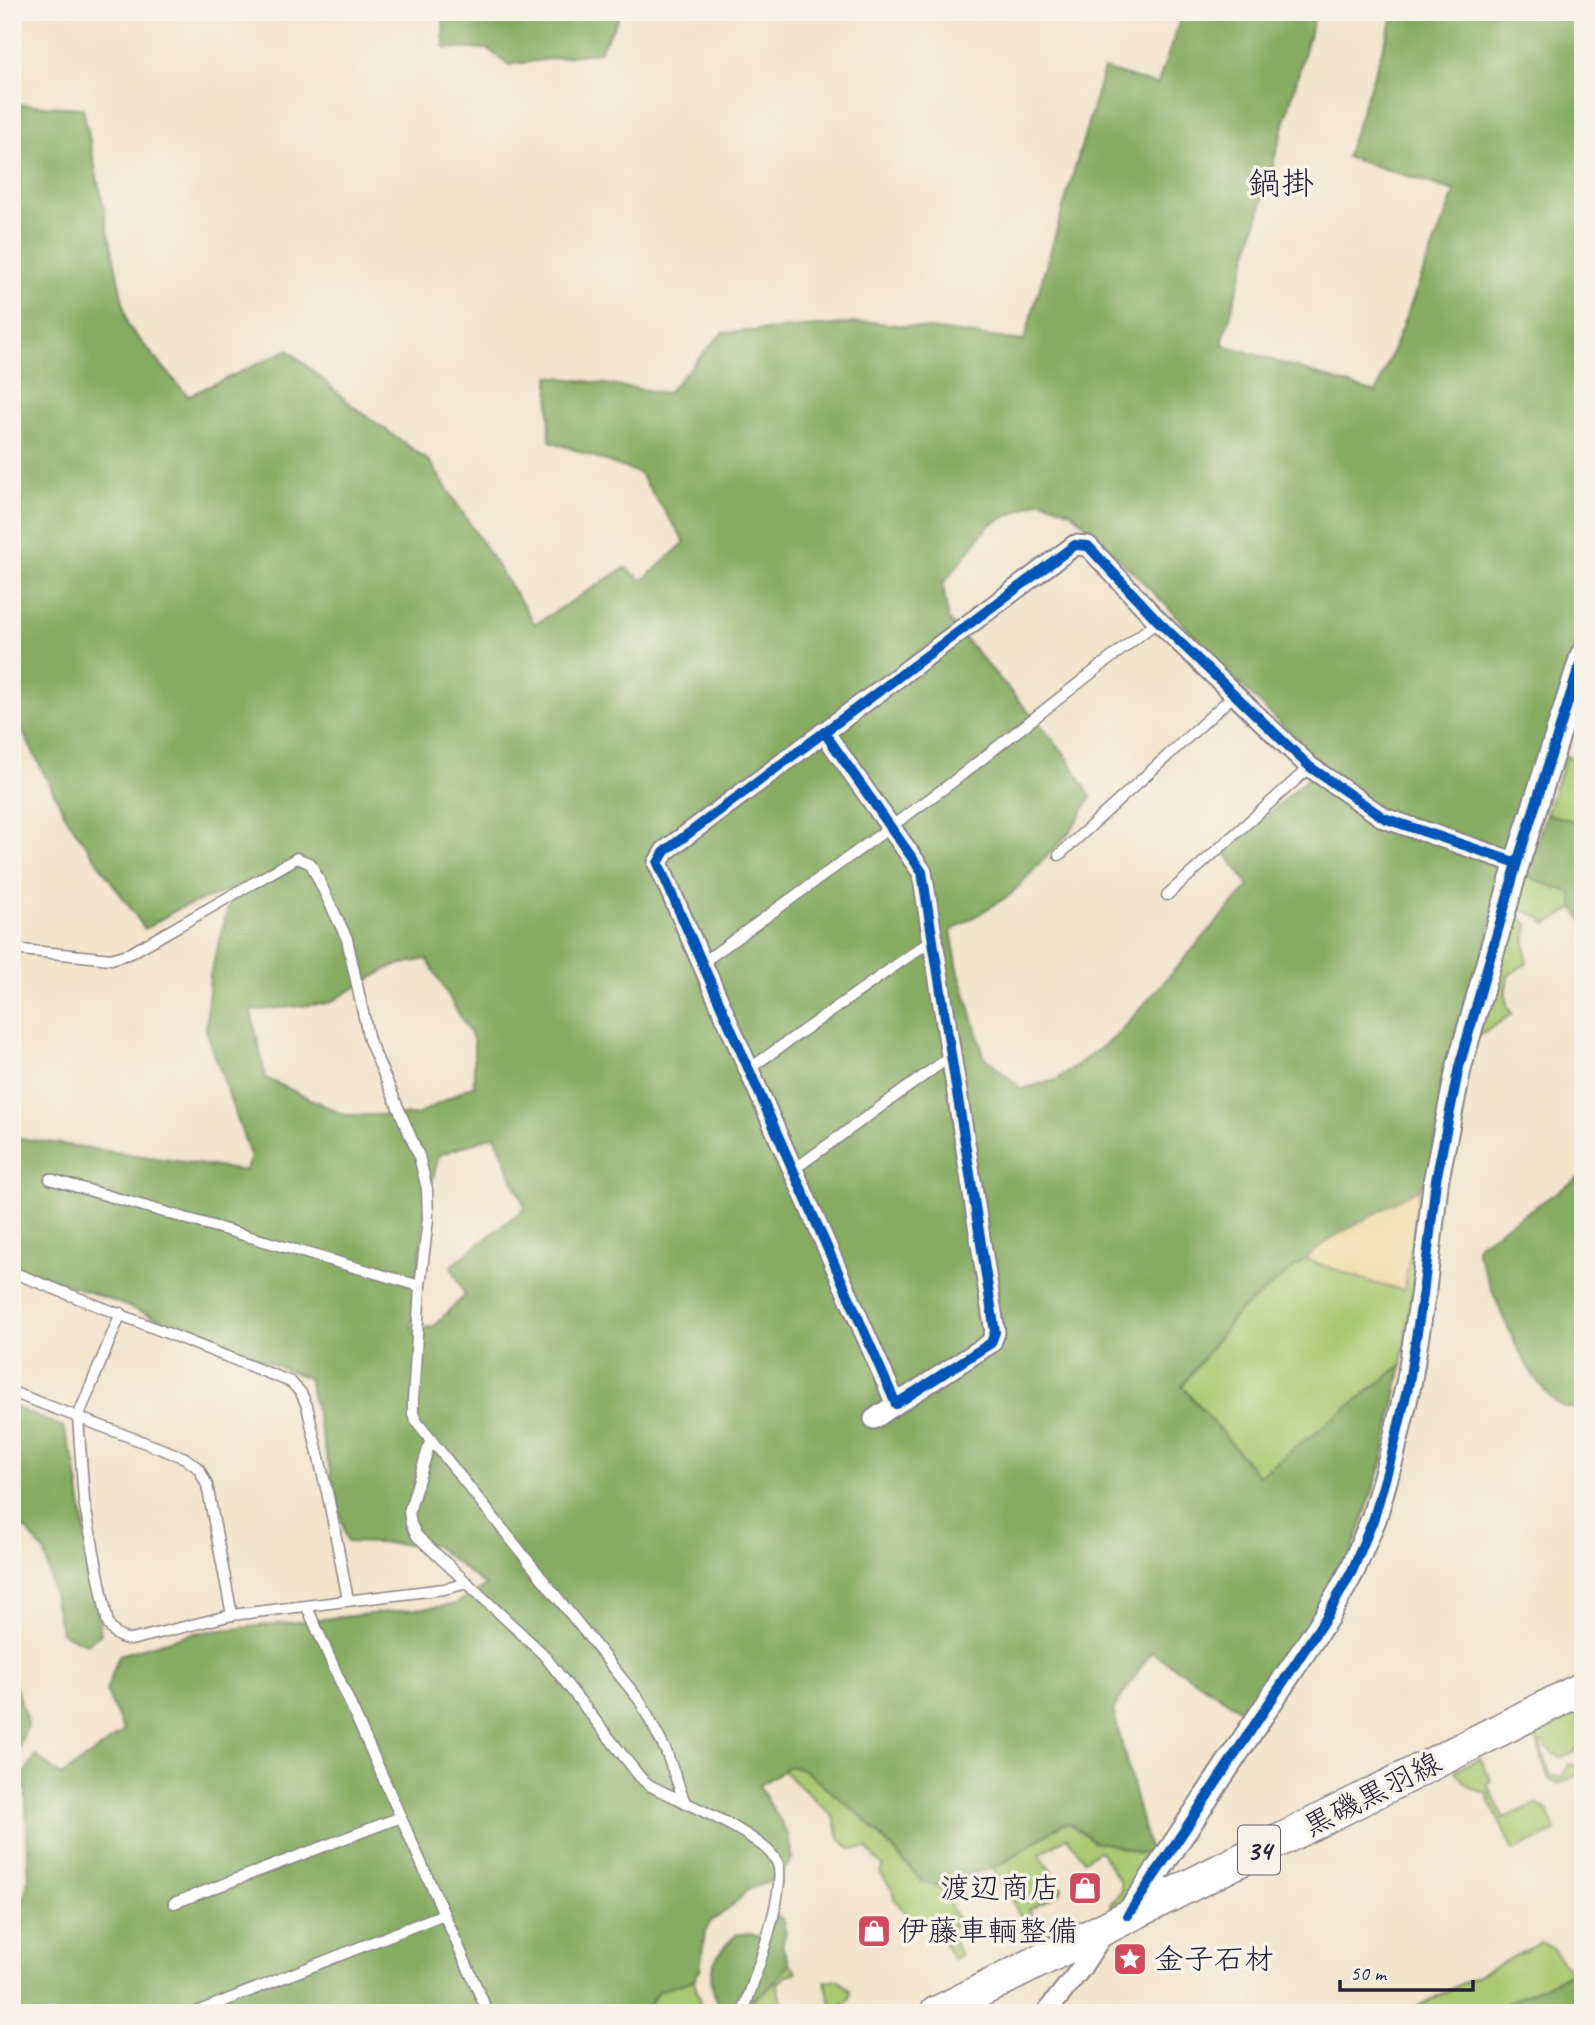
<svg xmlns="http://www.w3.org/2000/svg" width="1595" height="2025" viewBox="0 0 1595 2025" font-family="Caveat,'Klee One',sans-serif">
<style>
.green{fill:#a9c870;stroke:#667556;stroke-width:2}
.forest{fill:#86ac62;stroke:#54674e;stroke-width:2;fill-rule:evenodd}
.sand{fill:#eeda9e;stroke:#887e6c;stroke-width:2}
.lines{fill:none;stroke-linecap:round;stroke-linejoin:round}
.service-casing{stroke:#8a8384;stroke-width:13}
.minor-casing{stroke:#8a8384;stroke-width:23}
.tertiary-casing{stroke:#8a8384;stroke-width:28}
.primary-casing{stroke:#8a8384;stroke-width:35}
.service{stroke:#fff;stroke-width:10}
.minor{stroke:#fff;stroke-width:19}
.tertiary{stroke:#fff;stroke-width:24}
.primary{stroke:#fff;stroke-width:32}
.cycleway-casing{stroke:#f7f3e8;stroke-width:15}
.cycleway{stroke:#0057b8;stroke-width:10}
.labels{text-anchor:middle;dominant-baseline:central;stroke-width:7;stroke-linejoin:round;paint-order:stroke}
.shield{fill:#f7f3e8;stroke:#62616f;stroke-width:2}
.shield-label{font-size:28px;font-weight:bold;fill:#22223b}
.street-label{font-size:30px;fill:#22223b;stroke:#f7f3e8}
.poi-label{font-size:30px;fill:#22223b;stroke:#f7f3e8;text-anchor:start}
.quarter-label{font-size:33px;fill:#22223b;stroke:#f7f3e8}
</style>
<rect width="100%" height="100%" fill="#f7f3e8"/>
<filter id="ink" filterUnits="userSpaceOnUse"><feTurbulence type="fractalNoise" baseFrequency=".0143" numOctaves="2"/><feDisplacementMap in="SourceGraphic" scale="14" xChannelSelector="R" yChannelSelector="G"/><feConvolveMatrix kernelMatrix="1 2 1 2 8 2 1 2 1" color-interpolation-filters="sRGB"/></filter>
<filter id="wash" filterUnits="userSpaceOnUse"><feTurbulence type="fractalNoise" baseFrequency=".00686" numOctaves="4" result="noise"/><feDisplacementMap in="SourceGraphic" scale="28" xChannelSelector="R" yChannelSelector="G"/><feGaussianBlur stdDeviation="1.57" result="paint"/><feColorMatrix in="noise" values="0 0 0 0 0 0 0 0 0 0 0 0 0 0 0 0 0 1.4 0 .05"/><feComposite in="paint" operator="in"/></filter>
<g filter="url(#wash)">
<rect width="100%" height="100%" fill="#f3e4cc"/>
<g class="green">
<path d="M1566 756 1583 761V817L1574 821 1546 814Z"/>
<path d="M1527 871 1533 879 1572 893 1574 908 1546 924 1541 917 1516 908Z"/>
<path d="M1514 918 1521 919 1528 924 1525 942 1527 963 1509 975C1505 989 1503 1002 1512 1014L1476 1038Z"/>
<path d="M1416 1219 1421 1221 1402 1365 1259 1476 1182 1386 1238 1312 1305 1259 1380 1285 1404 1290Z"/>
<path d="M1579 1706C1584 1726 1587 1754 1560 1758L1546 1747 1544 1742 1540 1743 1551 1776 1562 1777 1569 1764 1580 1767 1583 1756V1770C1572 1778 1559 1790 1548 1778L1533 1728Z"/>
<path d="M1480 1758 1491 1780 1487 1784 1504 1818 1536 1804 1546 1809 1556 1831 1513 1851 1486 1793C1471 1790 1463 1783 1455 1770Z"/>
<path d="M789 1766 803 1769 864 1818 923 1882 937 1886 940 1885 959 1922 949 1931 961 1955 953 1959 931 1920 915 1927 894 1898V1893L880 1872 883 1867 867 1848 850 1849 839 1837 834 1817 782 1770Z"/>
<path d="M1069 1823 1094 1841 1114 1845 1141 1854 1150 1852 1149 1856 1123 1900 1111 1907 1110 1904 1121 1891V1883L1100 1851 1084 1860 1067 1837 1040 1854 1062 1888 1058 1894 1029 1910 1042 1933 1056 1931 1066 1934 1040 1949 992 1867 1002 1864 1062 1824Z"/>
<path d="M1542 1942 1553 1949 1571 1973 1487 2013H1405Z"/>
<path d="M789 1963 797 1972 787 1975 778 1984 779 1995 790 2013H747C754 1991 777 1982 789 1963Z"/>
<path d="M837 1979 851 1991 850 2000 832 2013H816L828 2008 831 2004 825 1981Z"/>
<path d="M694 1980 700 2002 696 2013H644L658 1991Z"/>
</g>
<g class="forest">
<path d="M443 12H622L599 52 508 65 488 49 444 48Z"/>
<path d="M1183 12H1316L1222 344 1376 393 1455 191 1346 157 1395 12H1583V624L1498 895 1426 1180 1420 1188 1332 1238 1238 1312 1182 1386 1259 1476 1402 1365 1382 1464 1346 1570 1251 1712H1244L1151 1652 1113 1710 1150 1852 1141 1854 1114 1845 1094 1841 1069 1823 1062 1824 1002 1864 937 1886 923 1882 864 1818 803 1769 789 1766 759 1786 788 1834 792 1860 782 1872 769 1882 748 1889 733 1906 710 1922 705 1932 700 1970 694 1980 658 1991 644 2013H12V1940L29 1878 25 1772 36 1756 61 1776 124 1731 106 1691 119 1655 194 1633 453 1605 486 1586 434 1545 347 1542 308 1378 106 1298 12 1265V1137L245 1171 251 1158 206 1030 210 976 233 889 178 909 145 929 68 820 12 711V104L83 108 128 326 188 396 288 350 353 406 429 461 535 624 625 568 643 580 685 542 639 473 550 441 549 376 667 393 722 333 873 322 1024 341 1104 69 1157 85ZM1041 500 1072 512 1167 606 1227 671 1322 765 1226 853 1249 886 1114 1038 1056 1080 1021 1089 984 1056 958 969 951 931 1010 895 1070 832 1091 797 1065 754 948 619 943 584 989 525ZM427 959 474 1040V1085L417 1115H344L266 1078 251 1011 329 1003 393 966ZM495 1135 525 1208 451 1266 465 1295 433 1327 412 1328 425 1210 439 1155Z"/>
<path d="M1546 814 1574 821 1583 817V922L1574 908 1572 893 1533 879 1527 871Z"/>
<path d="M1583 1175V1408C1574 1409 1564 1409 1557 1403 1520 1372 1496 1297 1477 1253V1245Z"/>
<path d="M12 1406 63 1427 75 1463 101 1634 87 1644 61 1633 45 1553 25 1528 12 1530Z"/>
<path d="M12 1677 28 1723 12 1767Z"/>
<path d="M776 1915 782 1919 786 1932 782 1946 789 1963C779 1979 764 1998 743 2001L736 2013H722C704 1977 708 1961 737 1934H751L763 1938Z"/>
<path d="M1571 1973 1583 1989V2013H1487Z"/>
</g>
<path class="sand" d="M1420 1188 1404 1290 1380 1285 1305 1259 1332 1238Z"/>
</g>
<g filter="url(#ink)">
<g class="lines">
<g class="service-casing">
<g id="service">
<path d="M1059 855 1234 695"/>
<path d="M1167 895 1310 767"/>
<path d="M12 949 111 959 131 953 297 858 311 864 347 939 369 1040 419 1156 427 1189 428 1219 420 1286"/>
<path d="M702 963 950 784 1158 621"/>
<path d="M749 1069 933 939"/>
<path d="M793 1170 951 1056"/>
<path d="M50 1179 420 1286 413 1400V1414L417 1422 640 1701 666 1751 685 1803"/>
<path d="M12 1272 291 1382 301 1393 307 1406 329 1501 348 1600"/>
<path d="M121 1313 78 1417 84 1501 108 1624C114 1634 119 1638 131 1640L232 1615 444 1589 468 1583"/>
<path d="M12 1392 185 1458 199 1469 207 1485 232 1615"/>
<path d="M431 1439 409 1512 411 1524 417 1536 543 1654 640 1777 649 1785C679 1801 763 1834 777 1862 789 1885 752 1985 743 2013"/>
<path d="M307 1607 485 2006"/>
<path d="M174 1903 401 1817"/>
<path d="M194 2013 444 1914"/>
</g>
</g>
<g class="minor-casing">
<g id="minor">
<path d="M824 732 922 872 995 1332 991 1343 896 1404 658 863 665 851 1075 545 1088 546 1158 621 1310 767 1384 818 1517 863"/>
<path d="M874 1419 896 1404"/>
<path d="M1046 2013 1079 1971 1105 1931"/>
</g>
</g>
<g class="tertiary-casing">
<path id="tertiary" d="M1128 1915 1327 1616 1352 1571 1374 1518 1391 1458 1409 1382 1423 1294 1436 1180 1459 1067 1517 863 1583 655"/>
</g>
<g class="primary-casing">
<path id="primary" d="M936 2013 1583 1688"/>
</g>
<use href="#service" class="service"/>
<use href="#minor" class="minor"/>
<use href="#tertiary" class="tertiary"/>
<use href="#primary" class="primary"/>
<g class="cycleway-casing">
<g id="cycleway">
<path d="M824 732 922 872 995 1332 991 1343 896 1404 658 863 665 851 1075 545 1088 546 1158 621 1310 767 1384 818 1517 863"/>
<path d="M1128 1915 1327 1616 1352 1571 1374 1518 1391 1458 1409 1382 1423 1294 1436 1180 1459 1067 1517 863 1583 655"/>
</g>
</g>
<use href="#cycleway" class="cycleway"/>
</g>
</g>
<defs>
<g id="shop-square" transform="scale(1.75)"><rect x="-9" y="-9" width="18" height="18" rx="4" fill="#d1495b" stroke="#f7f3e8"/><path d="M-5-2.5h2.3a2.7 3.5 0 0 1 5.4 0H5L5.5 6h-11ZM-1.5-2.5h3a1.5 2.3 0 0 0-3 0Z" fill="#fff"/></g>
<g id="sight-square" transform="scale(1.75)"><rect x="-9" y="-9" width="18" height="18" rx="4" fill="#d1495b" stroke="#f7f3e8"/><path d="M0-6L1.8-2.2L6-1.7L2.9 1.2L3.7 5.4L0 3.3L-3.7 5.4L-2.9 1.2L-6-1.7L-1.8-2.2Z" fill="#fff"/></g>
</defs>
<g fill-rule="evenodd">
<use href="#shop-square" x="1085" y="1888"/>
<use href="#shop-square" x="874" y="1931"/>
<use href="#sight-square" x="1130" y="1959"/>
</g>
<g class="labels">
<rect class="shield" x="1238" y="1825.5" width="42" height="49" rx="5"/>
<g class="shield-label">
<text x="1259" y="1850">34</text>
</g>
<g class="street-label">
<text transform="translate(1372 1794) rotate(-27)">黒磯黒羽線</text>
</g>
<g class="poi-label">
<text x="1060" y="1888" text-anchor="end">渡辺商店</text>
<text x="898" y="1931">伊藤車輌整備</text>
<text x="1154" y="1959">金子石材</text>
</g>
<g class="quarter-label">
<text x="1281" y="183">鍋掛</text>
</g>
</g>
<rect width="1595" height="2025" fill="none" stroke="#f7f3e8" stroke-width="42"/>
<path d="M1340 1980v10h133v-10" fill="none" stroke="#22223b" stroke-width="3.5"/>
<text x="1350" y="1980" font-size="21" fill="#22223b" stroke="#f7f3e8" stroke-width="5" paint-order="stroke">50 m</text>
</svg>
